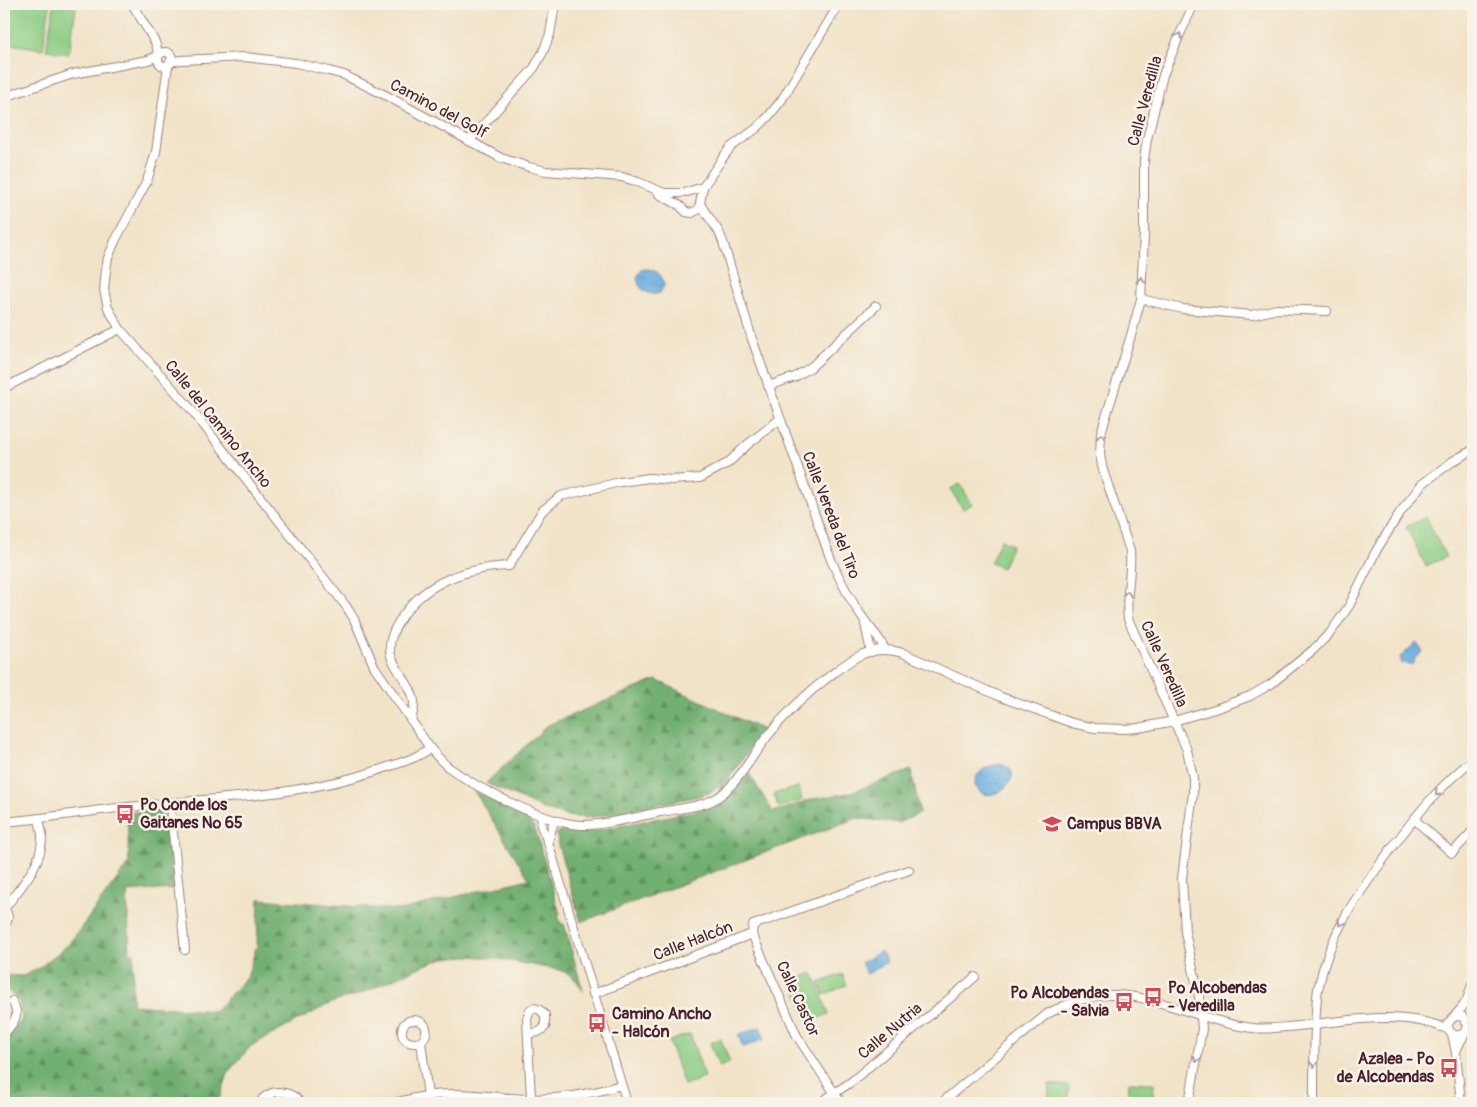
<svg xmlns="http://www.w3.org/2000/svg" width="1477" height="1107" viewBox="0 0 1477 1107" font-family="Pangolin,sans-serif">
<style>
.forest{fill:url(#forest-firs);stroke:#5e684e}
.pitch{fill:#8dcd84;stroke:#6c7658}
.water{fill:url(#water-ripples);stroke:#5a6786}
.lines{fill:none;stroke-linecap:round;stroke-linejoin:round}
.minor-casing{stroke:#9e817a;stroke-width:10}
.minor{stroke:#fff;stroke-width:8}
.oneway{stroke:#ae9aa0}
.labels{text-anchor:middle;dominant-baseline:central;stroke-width:5;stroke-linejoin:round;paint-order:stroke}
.street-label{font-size:16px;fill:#4a1f2b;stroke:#f7f3e8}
.poi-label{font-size:16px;font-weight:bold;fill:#4a1f2b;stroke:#f7f3e8;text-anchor:start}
</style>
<defs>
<pattern id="forest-firs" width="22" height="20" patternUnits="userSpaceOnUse" patternTransform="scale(1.25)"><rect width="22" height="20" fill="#72b072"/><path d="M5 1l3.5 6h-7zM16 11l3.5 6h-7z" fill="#608f5e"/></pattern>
<pattern id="water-ripples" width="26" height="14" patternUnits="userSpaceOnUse" patternTransform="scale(1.25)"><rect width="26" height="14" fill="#6bafe0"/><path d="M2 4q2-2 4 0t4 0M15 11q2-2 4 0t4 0" fill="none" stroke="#5a8eb6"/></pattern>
</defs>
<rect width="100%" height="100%" fill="#f7f3e8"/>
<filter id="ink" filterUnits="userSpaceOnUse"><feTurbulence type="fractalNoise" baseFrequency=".02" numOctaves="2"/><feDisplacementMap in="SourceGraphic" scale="10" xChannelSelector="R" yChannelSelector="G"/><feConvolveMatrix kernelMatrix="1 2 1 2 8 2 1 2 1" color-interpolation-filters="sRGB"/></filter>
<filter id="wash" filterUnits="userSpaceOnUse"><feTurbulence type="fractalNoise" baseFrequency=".0096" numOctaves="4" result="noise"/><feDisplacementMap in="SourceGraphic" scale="20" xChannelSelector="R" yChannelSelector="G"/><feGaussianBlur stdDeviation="1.12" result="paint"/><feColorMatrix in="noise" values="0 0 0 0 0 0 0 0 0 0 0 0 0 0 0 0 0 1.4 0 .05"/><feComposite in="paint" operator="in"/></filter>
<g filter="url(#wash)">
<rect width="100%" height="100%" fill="#f1e3c8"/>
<g class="forest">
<path d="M656 680 763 730 726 783 709 793 695 797 587 818 567 816 545 810 486 783 548 725Z"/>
<path d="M911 770 920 813 899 823 857 818 581 922 558 845 557 833 561 831 588 832 709 808C726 800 737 788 749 773L773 812 813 799 849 793Z"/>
<path d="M474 791C490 799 522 810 532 825 535 828 536 832 537 836L560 914 558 915 561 924H564L583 991C577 980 572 975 560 970L492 958 468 956 444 958 420 967 353 997 344 998 327 1005 251 1046 229 1071 218 1103H4V1041L22 1019 19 1001 4 987V975L23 976 39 968 68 945 129 863 127 813 154 810 162 812 166 822 174 889 127 892 130 954 134 953 132 1005 215 1011 247 977 257 945 259 899 400 910 529 879Z"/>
</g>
<g class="pitch">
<path d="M4 4H50L43 49 4 43Z"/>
<path d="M54 4 76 8 69 54 46 50Z"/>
<path d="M960 484 972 504 963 509 950 489Z"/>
<path d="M1426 517 1446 557 1426 566 1406 527Z"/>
<path d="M1001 540 1012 545 1002 568 990 563Z"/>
<path d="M798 787 802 800 778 807 774 794Z"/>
<path d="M813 973 829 1014 808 1022 792 981Z"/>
<path d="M842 974 847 985 824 995 819 983Z"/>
<path d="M690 1034 705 1078 684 1085 669 1041Z"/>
<path d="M721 1039 730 1063 719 1067 710 1043Z"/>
<path d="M1129 1082 1154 1083 1153 1103H1128Z"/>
<path d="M1049 1084 1068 1086 1069 1088 1068 1103H1048Z"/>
</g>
<g class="water">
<path d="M646 269C656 269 664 276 664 286L660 293C648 297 638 289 637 277L642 270Z"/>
<path d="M1416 643 1423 651 1414 659 1415 661 1413 664 1407 665 1405 662 1402 664 1400 657Z"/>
<path d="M999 764C1036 771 985 814 975 784 975 771 988 766 999 764Z"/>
<path d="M881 951 887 962 867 974 861 963Z"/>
<path d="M760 1027 765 1039 743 1047 738 1035Z"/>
</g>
</g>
<g filter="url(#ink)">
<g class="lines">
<g class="minor-casing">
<g id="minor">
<path d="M132 4 155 42 159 55"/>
<circle cx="165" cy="59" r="7"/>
<path d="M170 62 181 60 245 57 296 63 329 71 344 75 385 95 501 158 529 167 546 171 622 177 638 182 664 193H681"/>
<path d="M168 65 156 152 147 181 115 241 108 258 106 269 104 290 108 308 120 329 190 408 346 606 354 619 374 666 430 748C436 755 443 764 451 769 480 790 547 824 582 825 608 825 635 817 660 812 676 809 702 807 715 799 736 787 751 757 766 738 785 714 807 693 831 675 841 667 851 659 863 654 876 649 890 649 903 653L1001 697 1072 723 1095 728 1124 729 1138 728 1174 721 1218 708 1250 696 1271 684 1313 650 1331 632 1349 606 1376 551 1399 514 1422 484 1453 461 1473 450"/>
<path d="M4 97 73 74 148 60 158 56"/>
<path d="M469 141 534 68 543 52 550 34 555 4"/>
<path d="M703 187 724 156 731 147 757 128 768 117 781 101 839 4"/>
<path d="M659 194 679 205 686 212 692 213 699 209 703 187 687 192"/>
<path d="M700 204 719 232 723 242 752 339 831 560C840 580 850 600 863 618 870 629 880 637 885 650"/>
<path d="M1141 299 1183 309 1252 315 1277 309 1327 311"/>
<path d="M768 386 795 377 811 367 876 306"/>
<path d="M4 388 120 329"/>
<path d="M865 624 871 652"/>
<path d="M411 720C412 715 414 710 414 705 415 688 396 672 391 656 388 645 392 633 398 623 422 583 464 568 509 566L542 511 561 496 620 482 649 478 672 480 700 478 728 463 747 445 780 419"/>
<path d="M170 803 185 950"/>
<path d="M542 816 541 826 548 842 627 1103"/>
<path d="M1414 819 1452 853 1473 831"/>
<path d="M4 822C45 819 86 811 128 807 213 798 300 797 382 769 399 763 416 759 430 748"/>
<path d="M548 842 554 821"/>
<path d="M4 909C20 888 43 864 42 836 42 830 40 825 39 820"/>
<path d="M4 909C9 914 9 920 4 925"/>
<path d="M752 934 797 1036 841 1103"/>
<path d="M593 994 752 934 753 925 909 870"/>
<path d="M1455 1016 1463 1017 1468 1025C1467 1033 1459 1041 1456 1052"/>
<path d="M528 1032C535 1034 539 1033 545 1027V1015L540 1010 534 1008 530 1010 527 1019 531 1099"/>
<path d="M4 1034C14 1022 21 1016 12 1001"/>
<path d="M1452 1034 1456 1053 1461 1103"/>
<path d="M1463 1034C1454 1038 1447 1032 1448 1023L1461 1009 1467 1000 1473 982"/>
<path d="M421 1042C413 1044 404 1043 402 1034 399 1010 441 1020 421 1042L428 1096"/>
<path d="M260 1103C267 1088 292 1089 300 1103"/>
<path d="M394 1103C413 1098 431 1094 450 1094 477 1093 504 1099 531 1099 562 1099 592 1094 621 1085"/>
<path d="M820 1103 851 1082 975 977"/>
<path d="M941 1103 1047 1014C1066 1004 1087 996 1108 995 1157 993 1204 1023 1253 1028 1268 1030 1284 1027 1298 1026 1346 1021 1403 1009 1449 1030"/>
<path d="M1189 1103 1202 1029 1199 996 1185 932 1182 878 1193 793V778L1187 750 1128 619C1125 596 1132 574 1130 551L1103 470 1100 455 1101 433 1132 332 1141 299 1144 234V160L1147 139 1163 75 1180 34 1194 4"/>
<path d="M1314 1103C1314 1078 1314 1053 1315 1027 1316 1014 1316 1002 1318 989 1330 932 1357 895 1391 849 1415 817 1441 784 1473 760"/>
</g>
</g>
<use href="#minor" class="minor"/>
</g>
<defs><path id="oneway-chevron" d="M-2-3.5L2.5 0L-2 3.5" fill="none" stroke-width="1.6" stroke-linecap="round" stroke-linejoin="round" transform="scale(1.25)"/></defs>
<g class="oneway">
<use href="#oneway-chevron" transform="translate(1179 36) rotate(-66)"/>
<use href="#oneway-chevron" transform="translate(1141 280) rotate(-87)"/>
<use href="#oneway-chevron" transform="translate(1101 437) rotate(-83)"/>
<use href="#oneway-chevron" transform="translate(1127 594) rotate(-85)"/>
<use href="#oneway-chevron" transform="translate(1438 793) rotate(133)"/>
<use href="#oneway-chevron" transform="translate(1341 923) rotate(119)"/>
<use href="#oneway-chevron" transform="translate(1197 1059) rotate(102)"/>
<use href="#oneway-chevron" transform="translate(1314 1064) rotate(90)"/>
</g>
</g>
<defs>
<g id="bus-bare" transform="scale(1.5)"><path d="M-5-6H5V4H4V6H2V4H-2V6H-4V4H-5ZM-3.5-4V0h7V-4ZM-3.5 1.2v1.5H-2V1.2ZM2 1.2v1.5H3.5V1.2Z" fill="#d1495b" stroke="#f7f3e8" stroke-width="2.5" paint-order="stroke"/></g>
<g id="university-bare" transform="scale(1.5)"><path d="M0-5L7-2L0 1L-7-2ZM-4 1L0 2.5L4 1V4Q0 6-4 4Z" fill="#d1495b" stroke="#f7f3e8" stroke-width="2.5" paint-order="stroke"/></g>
</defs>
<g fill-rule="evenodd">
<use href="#bus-bare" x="125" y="814"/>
<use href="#university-bare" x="1052" y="824"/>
<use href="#bus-bare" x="1153" y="997"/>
<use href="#bus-bare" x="1124" y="1002"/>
<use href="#bus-bare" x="597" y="1023"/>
<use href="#bus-bare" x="1449" y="1068"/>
</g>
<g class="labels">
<g class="street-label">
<text transform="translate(1145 101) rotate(-75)">Calle Veredilla</text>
<text transform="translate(439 109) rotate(28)">Camino del Golf</text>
<text transform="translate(218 424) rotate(51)">Calle del Camino Ancho</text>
<text transform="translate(831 515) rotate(69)">Calle Vereda del Tiro</text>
<text transform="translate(1164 664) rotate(66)">Calle Veredilla</text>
<text transform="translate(693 941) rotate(-21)">Calle Halcón</text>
<text transform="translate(798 999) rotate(65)">Calle Castor</text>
<text transform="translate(890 1031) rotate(-40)">Calle Nutria</text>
</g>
<g class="poi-label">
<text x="140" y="805">Pº Conde los<tspan x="140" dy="18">Gaitanes Nº 65</tspan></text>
<text x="1067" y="824">Campus BBVA</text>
<text x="1168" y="988">Pº Alcobendas<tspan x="1168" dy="18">- Veredilla</tspan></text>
<text x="1109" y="993" text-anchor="end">Pº Alcobendas<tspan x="1109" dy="18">- Salvia</tspan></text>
<text x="612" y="1014">Camino Ancho<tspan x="612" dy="18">- Halcón</tspan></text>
<text x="1434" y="1059" text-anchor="end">Azalea - Pº<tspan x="1434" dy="18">de Alcobendas</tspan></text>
</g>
</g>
<rect width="1477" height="1107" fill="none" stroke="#f7f3e8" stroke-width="20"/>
</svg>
